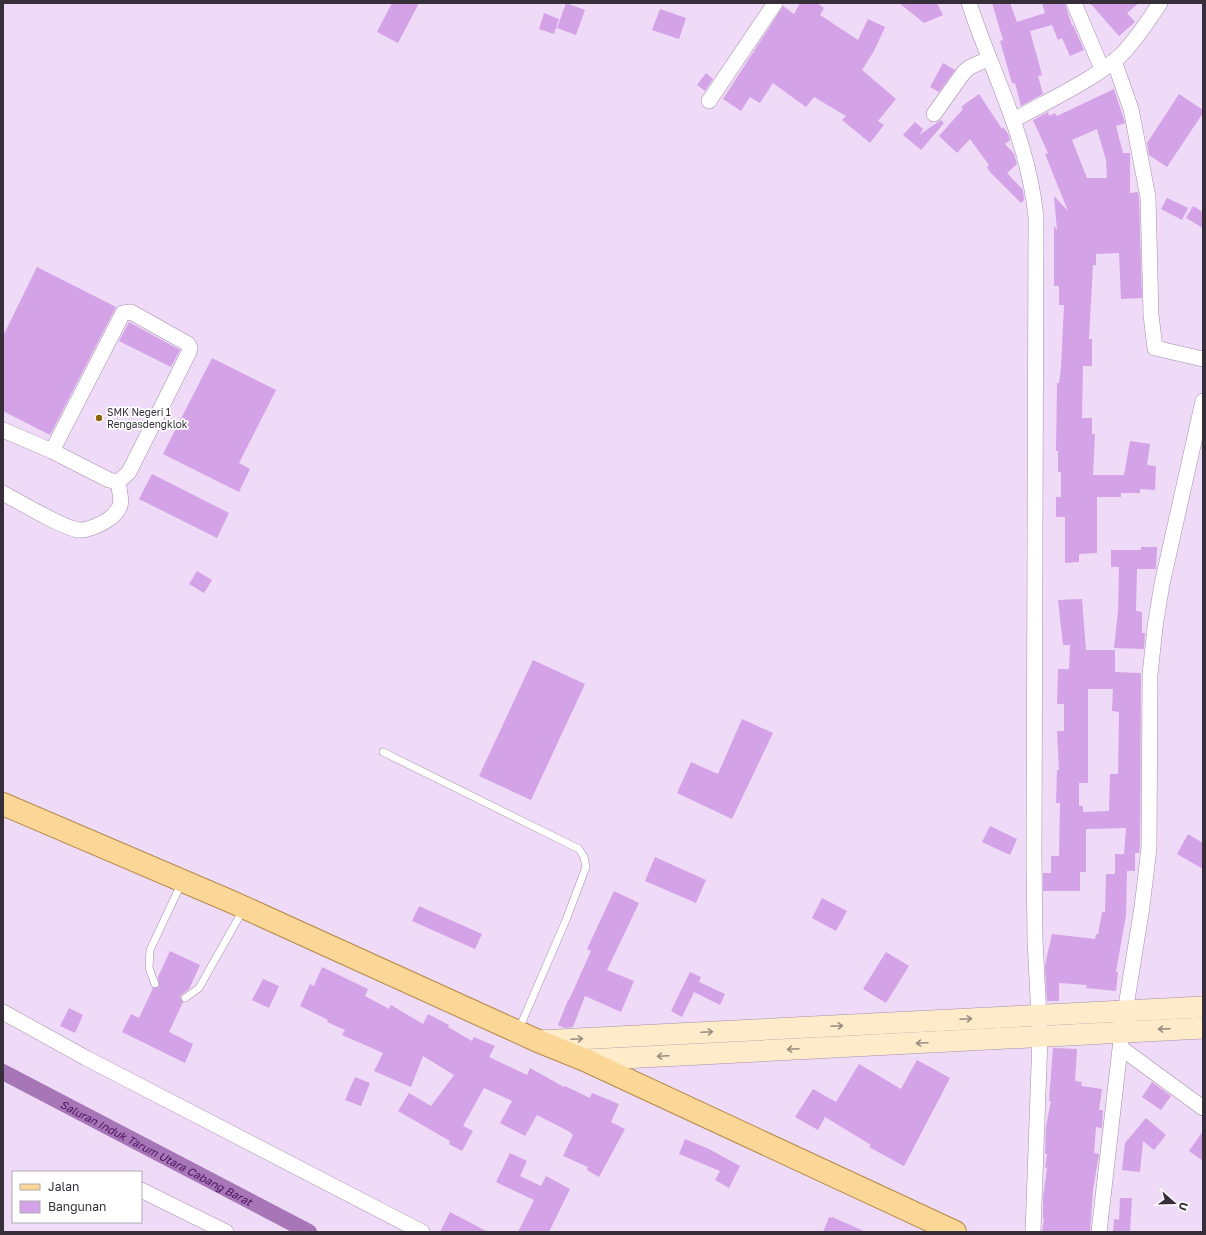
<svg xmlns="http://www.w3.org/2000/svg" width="1206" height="1235" viewBox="0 0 1206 1235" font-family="'Golos Text',sans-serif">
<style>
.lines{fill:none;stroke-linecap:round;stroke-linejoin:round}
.canal{stroke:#a676b7;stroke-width:16}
.building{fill:#d4a2e6;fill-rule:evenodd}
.lane-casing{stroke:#a38faa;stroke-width:8}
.street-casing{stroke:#a38faa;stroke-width:16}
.secondary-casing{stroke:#a38faa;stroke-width:22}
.primary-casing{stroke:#b38a48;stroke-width:24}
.lane{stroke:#fff;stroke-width:7}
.street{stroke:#fff;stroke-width:15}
.secondary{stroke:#fdebca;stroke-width:21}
.primary{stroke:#fad796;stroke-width:22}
.oneway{stroke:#9a8c82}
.poi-dot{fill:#8e650a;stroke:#fff;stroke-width:1.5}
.labels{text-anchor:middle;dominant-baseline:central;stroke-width:3.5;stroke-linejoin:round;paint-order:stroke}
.poi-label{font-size:10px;fill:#362e39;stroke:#fff;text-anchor:start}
.water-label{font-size:11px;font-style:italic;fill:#4e0f61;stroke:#fff}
</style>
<rect width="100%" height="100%" fill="#efdaf7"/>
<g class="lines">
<path class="canal" id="s1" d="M3 1072 309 1232"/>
</g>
<g class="building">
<path d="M392 3H419L398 43 377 32Z"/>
<path d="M566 3 585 10 576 35 557 28Z"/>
<path d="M800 3H817L824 8 820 15 858 40 868 19 885 27 874 51 862 70 896 99 878 121 884 125 870 143 842 120 846 116 814 97 806 107 773 83 760 103 750 97 741 111 723 99 783 6 794 14Z"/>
<path d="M899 3H937L943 15 924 23Z"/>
<path d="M992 3H1010L1017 22 1045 13 1042 3H1065L1072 26 1073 25 1084 50 1070 56 1062 38 1058 40 1052 25 1030 31 1042 75 1038 76 1043 94 1021 106 1015 83H1012L1000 41 1003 40Z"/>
<path d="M1090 3H1139L1127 13 1135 22 1119 36Z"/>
<path d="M660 9 686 18 679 39 652 30Z"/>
<path d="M544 13 559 19 554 34 539 29Z"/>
<path d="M943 63 955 70 939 92 930 87Z"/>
<path d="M706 73 713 79 705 91 697 85Z"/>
<path d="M1114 89 1125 123 1116 126 1123 153H1130V193L1138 192 1139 198 1142 298 1121 299 1119 253 1096 254V265H1093L1089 339H1092V366H1083L1082 418H1092V434H1095L1093 475H1124L1130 441 1150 444 1147 465 1156 466 1155 490 1140 489V493H1121V497H1097V553L1079 554V562L1065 563V517H1056V497H1061V472H1058V451H1056L1057 383H1059L1061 368 1064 305H1059V286H1054V226L1057 230 1054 196 1068 211 1045 154 1048 153 1033 120 1048 112 1049 116 1055 113 1057 116ZM1097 129 1106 160 1107 178H1087L1072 140Z"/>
<path d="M979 94 1002 129 1003 127 1008 134 1010 140 1005 144 1014 154 1017 164 1007 173 1023 190 1024 200 1021 203 990 172 987 167 989 165 970 139 957 153 939 136 963 109 961 107Z"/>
<path d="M1179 94 1203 110V113L1167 167 1149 155 1147 143Z"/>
<path d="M941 120 944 123 921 150 903 135 915 122 923 129 919 135Z"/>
<path d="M1167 198 1188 208 1182 220 1161 209Z"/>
<path d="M1193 206 1203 212V228L1186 218Z"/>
<path d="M37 267 116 307 50 435 3 411V336Z"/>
<path d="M129 322 180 350 171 367 119 341Z"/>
<path d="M212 358 276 390 239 463 250 469 239 492 163 454Z"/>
<path d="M152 474 229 513 217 538 139 499Z"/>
<path d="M1141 547H1157L1156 569H1137L1136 611 1142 612V633H1145L1144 649 1114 648 1118 611 1119 567H1111V550H1141Z"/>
<path d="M197 571 212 580 204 593 189 584Z"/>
<path d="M1082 599 1086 650H1115V672L1141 673 1140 847 1139 853H1135V871H1127L1126 915 1116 972H1118L1116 991 1086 988 1087 985 1059 983V1001H1047L1045 965 1052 934 1095 939 1096 934H1098L1102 912H1105L1106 874H1115V854H1124L1126 828 1086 829V872H1080V891H1043V873H1051V856H1059L1060 803H1056L1057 770H1059L1057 731H1064V704H1057L1058 669H1069L1070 645H1063L1058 600ZM1088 689H1113L1112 711 1119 712 1118 774H1110L1109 811 1083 812V806H1079V783H1088Z"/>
<path d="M533 660 585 684 531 800 479 776Z"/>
<path d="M742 719 773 733 732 819 677 793 691 762 718 774Z"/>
<path d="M990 826 1017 839 1010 855 982 842Z"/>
<path d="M1188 834 1203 843V869L1177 854Z"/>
<path d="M655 857 706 880 696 903 645 881Z"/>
<path d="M614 891 639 903 607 970 634 981 621 1012 585 996 573 1027 565 1028 558 1025 568 1000H569L591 951 587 949Z"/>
<path d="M822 898 847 911 836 931 812 918Z"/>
<path d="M419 906 482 934 475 949 412 921Z"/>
<path d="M170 951 200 965 189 989 180 996 183 1002 169 1032 193 1044 185 1063 122 1032 131 1014 139 1018 153 988 159 987 158 977Z"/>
<path d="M886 952 909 966 886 1003 863 989Z"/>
<path d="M322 967 368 989 365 996 389 1009 391 1005 423 1024 428 1014 449 1025 448 1027 472 1041 474 1037 495 1046 489 1057 527 1075 530 1068 564 1087 565 1086 590 1098 592 1093 619 1104 611 1122 625 1129 599 1177 587 1170 588 1167 563 1156 573 1135 570 1132 537 1115 525 1136 500 1123 512 1101 484 1088 463 1126 473 1131 462 1151 449 1144 450 1141 398 1111 409 1093 431 1106 454 1075 423 1056 411 1087 374 1071 383 1053 342 1035 345 1030 327 1022 328 1020 300 1006 310 984 314 986Z"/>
<path d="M690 972 701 977 699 982 725 994 720 1005 694 992 682 1017 671 1011Z"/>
<path d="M263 979 279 986 269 1008 252 1000Z"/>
<path d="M69 1008 83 1015 75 1033 60 1026Z"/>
<path d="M1053 1048 1077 1049 1075 1081 1082 1082 1081 1086 1102 1089 1099 1110H1103L1102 1128 1096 1127 1094 1153 1099 1154 1093 1190 1090 1232H1042L1044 1218H1043V1198L1047 1168 1045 1167 1047 1154H1045L1046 1126 1051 1101H1049Z"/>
<path d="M917 1060 950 1078 904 1166 869 1147 871 1145 825 1117 818 1130 795 1117 813 1089 836 1102 859 1064 901 1089Z"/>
<path d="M355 1077 370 1083 361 1106 345 1100Z"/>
<path d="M1152 1082 1171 1096 1161 1110 1142 1097Z"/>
<path d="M1146 1118 1166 1135 1154 1150 1143 1141 1140 1172 1122 1170 1125 1143Z"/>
<path d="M1203 1131V1161L1189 1151Z"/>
<path d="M685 1139 709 1149 740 1166 729 1188 715 1180 720 1171 679 1154Z"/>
<path d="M510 1153 527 1161 520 1176 541 1186 546 1176 570 1189 549 1232H518L534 1200 496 1182Z"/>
<path d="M1120 1198H1132L1130 1232H1113L1114 1219 1119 1220Z"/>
<path d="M450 1212 488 1232H440Z"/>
<path d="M829 1217 831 1218 832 1217 866 1232H823Z"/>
</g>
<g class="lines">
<g class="lane-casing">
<g id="lane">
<path d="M383 752 579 849 584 857 586 867 566 920 519 1029"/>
<path d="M155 984 149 968 150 950 182 882"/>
<path d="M185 998 199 988 243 910"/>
</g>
</g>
<g class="street-casing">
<g id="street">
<path d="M969 3C993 76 1028 138 1036 217L1034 859 1035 940 1040 1037 1033 1232"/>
<path d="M1074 3 1102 69"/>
<path d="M1114 61 1131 109 1148 197 1151 315 1155 348 1203 359"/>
<path d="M709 101 775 3"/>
<path d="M934 114 964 72 970 67 988 59"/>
<path d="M1014 120C1045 102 1100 77 1124 52 1137 38 1149 20 1160 3"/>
<path d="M3 430 52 451 109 480 118 482 129 472 189 352 190 348 188 344 131 312 123 313 52 451"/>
<path d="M3 493C18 501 66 530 80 530 89 530 102 524 109 519 125 507 121 500 118 482"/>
<path d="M3 1012 86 1058 422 1232"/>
<path d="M1121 1048 1203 1108"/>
<path d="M141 1190 226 1232"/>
<path d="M1099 1232 1122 1031 1142 907 1149 848 1150 675 1155 627 1162 584 1203 401"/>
</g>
</g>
<g class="secondary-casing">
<g id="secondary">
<path d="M538 1041 1203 1007"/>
<path d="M585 1060 1203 1028"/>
</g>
</g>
<g class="primary-casing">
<path id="primary" d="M3 804 232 902 538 1041 585 1060 955 1232"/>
</g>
<use href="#lane" class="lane"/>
<use href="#street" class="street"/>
<use href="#secondary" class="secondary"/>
<use href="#primary" class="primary"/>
</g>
<defs><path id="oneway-shaft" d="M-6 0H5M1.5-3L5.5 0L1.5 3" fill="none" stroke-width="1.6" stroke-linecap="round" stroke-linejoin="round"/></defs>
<g class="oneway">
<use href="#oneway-shaft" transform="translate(966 1019) rotate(-3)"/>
<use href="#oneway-shaft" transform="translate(837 1026) rotate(-3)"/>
<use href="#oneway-shaft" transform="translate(1164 1029) rotate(178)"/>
<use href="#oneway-shaft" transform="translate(707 1032) rotate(-3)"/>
<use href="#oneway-shaft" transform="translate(577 1039) rotate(-3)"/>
<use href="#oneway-shaft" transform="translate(922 1043) rotate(177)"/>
<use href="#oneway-shaft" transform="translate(793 1049) rotate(177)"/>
<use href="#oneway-shaft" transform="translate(663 1056) rotate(177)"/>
</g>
<circle class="poi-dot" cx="99" cy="418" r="4"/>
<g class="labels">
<g class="poi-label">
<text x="107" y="412">SMK Negeri 1<tspan x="107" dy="12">Rengasdengklok</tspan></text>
</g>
<g class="water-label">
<text stroke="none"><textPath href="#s1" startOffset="173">Saluran Induk Tarum Utara Cabang Barat</textPath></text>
</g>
</g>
<rect width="1206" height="1235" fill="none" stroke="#362e39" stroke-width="8"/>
<rect x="12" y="1171" width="130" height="52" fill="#ffffff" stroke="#afabb0"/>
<rect x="20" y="1184" width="20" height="6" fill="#fad796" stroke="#afabb0"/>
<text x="48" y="1191" font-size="12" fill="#362e39">Jalan</text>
<rect x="20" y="1201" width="20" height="12" fill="#d4a2e6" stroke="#afabb0"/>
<text x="48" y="1211" font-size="12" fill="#362e39">Bangunan</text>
<g transform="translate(1174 1203) rotate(110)" stroke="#ffffff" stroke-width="3" paint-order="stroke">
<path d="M0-3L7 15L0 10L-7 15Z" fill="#362e39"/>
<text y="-6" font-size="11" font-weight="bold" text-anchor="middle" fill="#362e39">U</text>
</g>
</svg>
